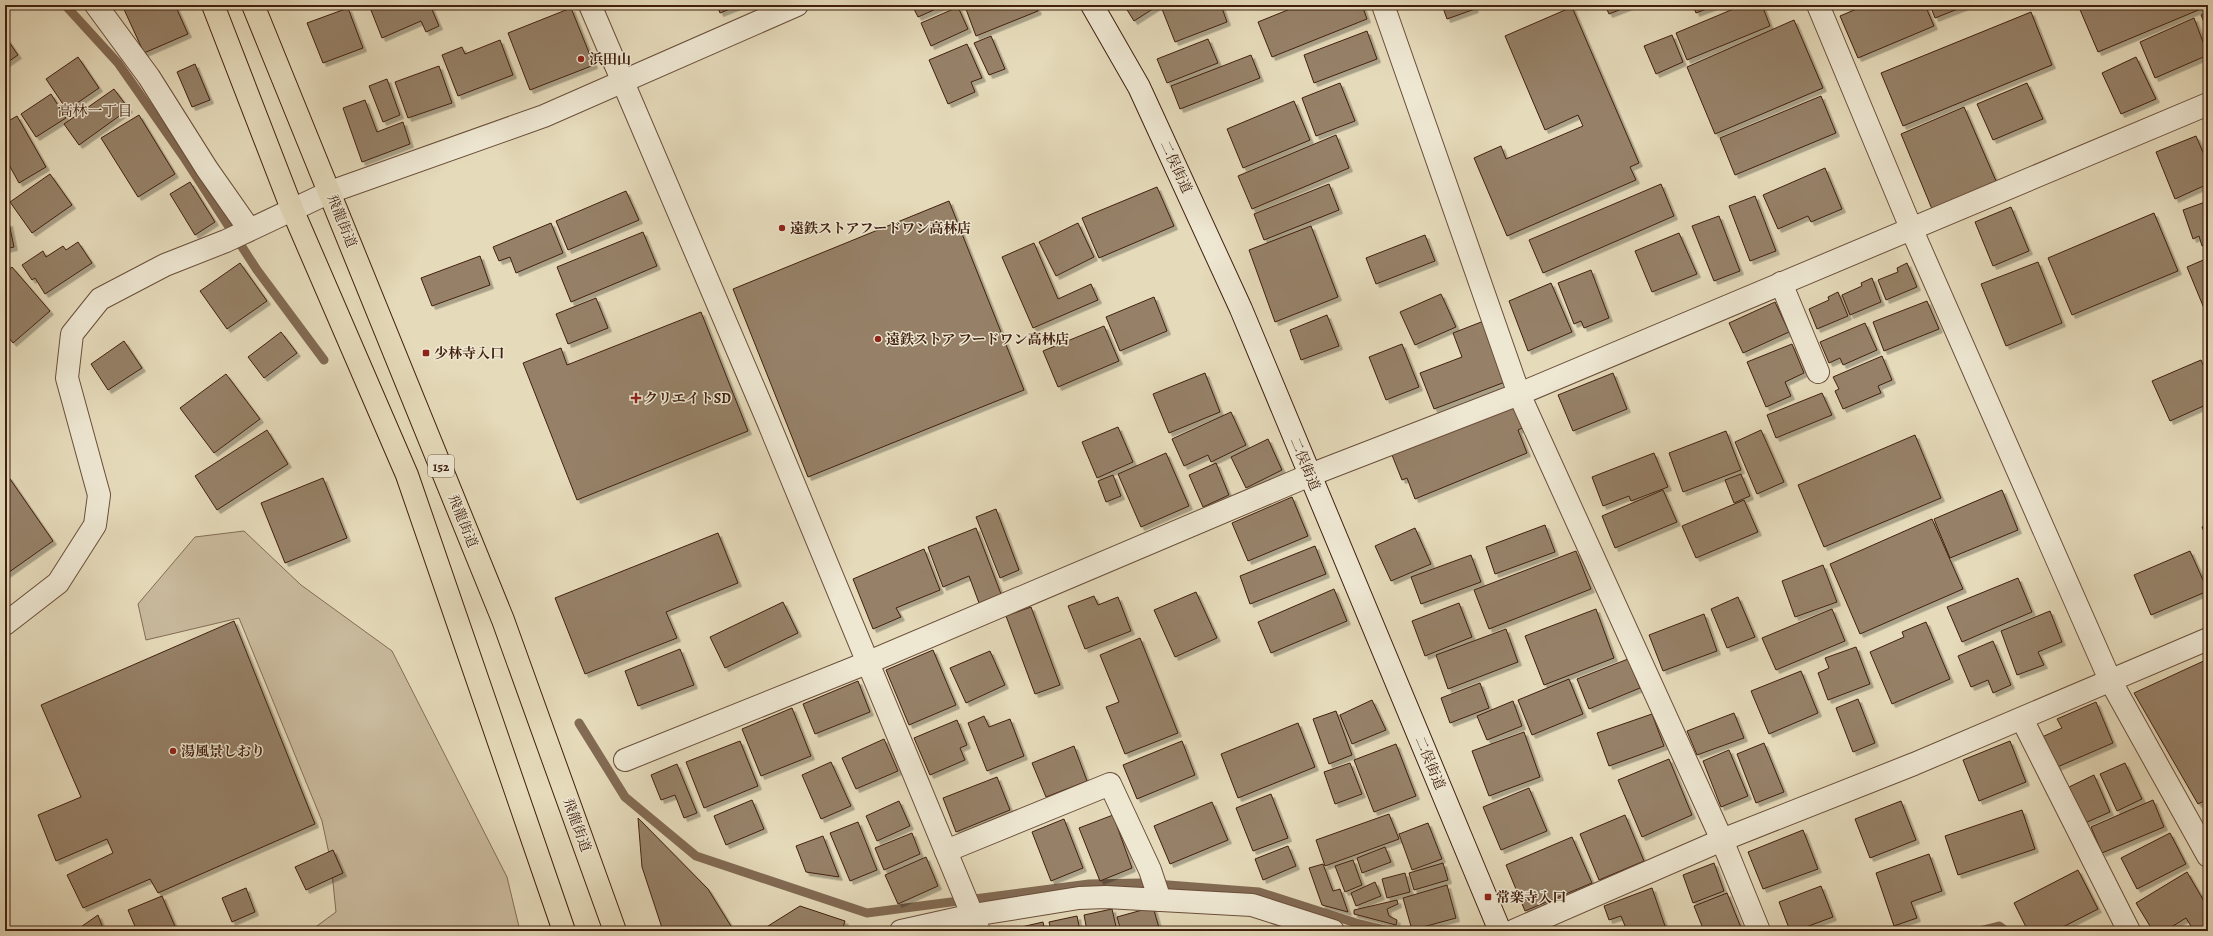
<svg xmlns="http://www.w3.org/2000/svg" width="2213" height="936" viewBox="0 0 2213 936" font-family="Alegreya,'Noto Serif JP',serif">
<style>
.green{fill:#c9ba9d;stroke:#856d56}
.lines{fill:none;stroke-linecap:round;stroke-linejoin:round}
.stream{stroke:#826a53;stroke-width:9}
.building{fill:#968168;stroke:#41200f;filter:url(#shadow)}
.street-casing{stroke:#6a4e3a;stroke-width:24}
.secondary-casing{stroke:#41200f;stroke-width:24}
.highway-casing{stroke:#41200f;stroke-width:24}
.street{stroke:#eee7d2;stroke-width:22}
.secondary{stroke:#eee7d2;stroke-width:22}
.highway{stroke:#e5daba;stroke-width:22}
.poi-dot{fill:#8f2418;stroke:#eee7d2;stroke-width:1.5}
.labels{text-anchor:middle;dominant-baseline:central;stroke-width:3;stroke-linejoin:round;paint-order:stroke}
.shield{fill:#eee7d2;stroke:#755c4a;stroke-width:1}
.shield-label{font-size:13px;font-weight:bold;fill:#41200f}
.poi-label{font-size:14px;font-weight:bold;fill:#41200f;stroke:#eee7d2;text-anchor:start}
.street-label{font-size:14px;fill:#41200f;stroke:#eee7d2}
.neighbourhood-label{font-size:15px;fill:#41200f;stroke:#eee7d2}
</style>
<defs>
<filter id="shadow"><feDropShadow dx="3.5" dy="3.5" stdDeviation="0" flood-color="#0004"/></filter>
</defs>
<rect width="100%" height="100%" fill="#e5daba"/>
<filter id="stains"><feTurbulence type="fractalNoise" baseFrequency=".005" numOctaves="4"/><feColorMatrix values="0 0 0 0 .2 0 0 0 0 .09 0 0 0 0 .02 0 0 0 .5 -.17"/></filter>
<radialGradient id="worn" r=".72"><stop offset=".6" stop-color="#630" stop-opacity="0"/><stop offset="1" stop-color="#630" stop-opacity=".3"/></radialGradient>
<path class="green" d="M244 531 301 585 392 651 507 877 520 931H310L336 912 331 863 322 821 239 618 146 640 138 604 195 537Z"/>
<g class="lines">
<g class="stream">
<path d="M65 5 118 63 185 159 257 270 324 360"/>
<path d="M579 723 625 797 696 856 867 913 1089 884 1142 883 1259 892 1356 923 1389 931"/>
<path d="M1588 931H1600"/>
<path d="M1979 931 1999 926 2006 931"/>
</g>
</g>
<g class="building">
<path d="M122 5H175L188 34 144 53Z"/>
<path d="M369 5H430L439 26 426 32 421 21 382 38Z"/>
<path d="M717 5H740L720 13Z"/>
<path d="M912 5H945L918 17Z"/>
<path d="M975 5H1035L1038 11 976 36 966 9Z"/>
<path d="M1124 5H1159L1134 21Z"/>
<path d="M1171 5H1221L1227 22 1175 42 1162 9Z"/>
<path d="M1300 5H1362L1367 19 1272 57 1258 22Z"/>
<path d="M1442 5H1473L1475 9 1447 19Z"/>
<path d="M1605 5H1632L1609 14Z"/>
<path d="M1693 5H1717L1696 13Z"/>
<path d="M1743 5H1762L1770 26 1687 60 1676 33Z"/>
<path d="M1866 5H1925L1934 26 1858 58 1840 16Z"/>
<path d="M1930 5H1968L1935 18Z"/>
<path d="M2078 5H2208V6L2098 52Z"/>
<path d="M958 7 968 29 931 46 921 23Z"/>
<path d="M1572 7 1639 163 1630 167 1636 180 1507 236 1474 158 1501 146 1506 159 1583 126 1578 115 1545 130 1505 36Z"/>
<path d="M348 8 363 48 323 63 307 23Z"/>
<path d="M571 8 594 65 530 90 508 33Z"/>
<path d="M2208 11V31L2201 15Z"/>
<path d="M2031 12 2052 65 1903 126 1881 73Z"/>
<path d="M2194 18 2208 55 2155 78 2140 42Z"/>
<path d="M1794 20 1823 88 1715 134 1687 67Z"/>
<path d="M1367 31 1377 59 1314 83 1304 55Z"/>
<path d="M1672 35 1683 62 1656 74 1644 46Z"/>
<path d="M5 36 18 55 5 64Z"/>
<path d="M991 36 1005 69 989 75 974 43Z"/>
<path d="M1208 39 1218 63 1167 83 1157 59Z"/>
<path d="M500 40 513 75 458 96 442 55 462 47 465 54Z"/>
<path d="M967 44 982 78 971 82 975 92 948 104 929 60Z"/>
<path d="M1251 55 1260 78 1180 109 1171 86Z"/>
<path d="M78 57 99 88 67 110 46 79Z"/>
<path d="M2136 57 2156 99 2121 114 2102 73Z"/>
<path d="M195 64 210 100 192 107 177 72Z"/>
<path d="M439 66 452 103 408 118 395 82Z"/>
<path d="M387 79 400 115 383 122 369 86Z"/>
<path d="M1340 83 1355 121 1316 136 1302 98Z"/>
<path d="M2027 83 2043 119 1993 140 1977 104Z"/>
<path d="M114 89 129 109 79 145 64 124Z"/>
<path d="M51 94 66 118 36 137 21 114Z"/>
<path d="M1821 96 1836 133 1735 175 1720 138Z"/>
<path d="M365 100 377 132 403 122 410 144 362 162 343 108Z"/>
<path d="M1294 101 1310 140 1243 168 1227 129Z"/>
<path d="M1964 107 1996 181 1932 209 1901 134Z"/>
<path d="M139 115 175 174 138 197 101 138Z"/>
<path d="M17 116 46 167 19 183 8 163 5 165V123Z"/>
<path d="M1336 135 1349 168 1252 209 1238 176Z"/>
<path d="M2196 136 2208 164V184L2175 199 2156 152Z"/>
<path d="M1825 168 1842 209 1811 222 1808 216 1778 229 1763 195Z"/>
<path d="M50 174 72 205 32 233 10 202Z"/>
<path d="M190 182 215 222 195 235 170 194Z"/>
<path d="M1329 184 1339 210 1264 240 1254 214Z"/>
<path d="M1661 184 1674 216 1543 273 1529 240Z"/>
<path d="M1157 187 1174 226 1099 258 1082 218Z"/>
<path d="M626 191 639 220 568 250 556 221Z"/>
<path d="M1755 196 1776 251 1750 261 1729 206Z"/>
<path d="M949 201 1024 390 808 477 733 289Z"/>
<path d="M2208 201V244L2202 246 2199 236 2193 239 2183 210Z"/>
<path d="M2011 207 2029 251 1993 266 1975 222Z"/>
<path d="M2154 213 2178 271 2072 315 2048 258Z"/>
<path d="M1719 216 1740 271 1714 281 1692 226Z"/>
<path d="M5 223H9L14 247 5 249Z"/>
<path d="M551 223 563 253 516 273 510 257 499 261 493 247Z"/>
<path d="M1078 223 1094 257 1056 276 1039 242Z"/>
<path d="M1311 226 1338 297 1275 322 1249 250Z"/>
<path d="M643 232 657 266 571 302 557 267Z"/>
<path d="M1679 233 1697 274 1652 292 1635 251Z"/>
<path d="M1425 235 1435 261 1376 284 1366 258Z"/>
<path d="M78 242 92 263 45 294 35 278 32 280 22 265 43 251 46 257 63 246 66 250Z"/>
<path d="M1034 243 1058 299 1091 284 1098 300 1033 328 1002 257Z"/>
<path d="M480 256 490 285 432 306 421 278Z"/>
<path d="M2208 258V318L2187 267Z"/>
<path d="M2038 262 2062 323 2006 346 1981 284Z"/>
<path d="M240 263 267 301 227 329 200 291Z"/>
<path d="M1907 263 1917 287 1886 300 1878 280 1898 272 1897 268Z"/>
<path d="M12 267 50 311 13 343 5 333V273Z"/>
<path d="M1591 270 1609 318 1584 328 1581 321 1574 324 1558 283Z"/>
<path d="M1872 278 1881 302 1850 315 1842 295 1862 286 1861 283Z"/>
<path d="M1551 283 1572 332 1528 351 1509 301Z"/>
<path d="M1838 292 1848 316 1817 329 1809 309 1829 300 1828 297Z"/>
<path d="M1441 294 1456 327 1415 345 1400 312Z"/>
<path d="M1154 297 1167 331 1120 351 1106 317Z"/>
<path d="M596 298 608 328 568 344 556 314Z"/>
<path d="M1927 301 1939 329 1884 351 1873 322Z"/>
<path d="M1775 302 1789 332 1743 353 1729 323Z"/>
<path d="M701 312 748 431 577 500 523 363 561 348 567 365Z"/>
<path d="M1327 315 1339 346 1301 360 1290 330Z"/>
<path d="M1489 319 1513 379 1434 409 1420 373 1462 357 1453 333Z"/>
<path d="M1865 323 1877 350 1843 365 1840 358 1829 363 1820 342Z"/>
<path d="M1104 326 1119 361 1058 387 1043 351Z"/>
<path d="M281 332 297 353 264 378 248 357Z"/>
<path d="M124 341 142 368 108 390 91 364Z"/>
<path d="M1402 344 1419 387 1386 400 1369 357Z"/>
<path d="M1792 344 1804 373 1785 382 1791 396 1766 407 1747 362Z"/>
<path d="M1882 356 1892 380 1878 386 1881 393 1843 409 1835 391 1839 389 1833 377Z"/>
<path d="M2201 360 2208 376V404L2170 421 2152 381Z"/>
<path d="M1205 373 1220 412 1169 433 1153 394Z"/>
<path d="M1613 373 1627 409 1573 431 1558 395Z"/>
<path d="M226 374 260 419 214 453 180 408Z"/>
<path d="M1822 393 1832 415 1776 438 1767 415Z"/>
<path d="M1515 405 1524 427 1518 430 1527 453 1415 499 1407 478 1402 480 1392 455Z"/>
<path d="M1231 412 1246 445 1211 462 1208 455 1184 466 1172 439Z"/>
<path d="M1118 427 1133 462 1097 478 1082 442Z"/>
<path d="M267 430 288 464 217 510 195 476Z"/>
<path d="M1761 430 1784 482 1757 494 1735 442Z"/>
<path d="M1726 431 1741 470 1683 492 1669 453Z"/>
<path d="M1915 435 1941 498 1824 547 1798 485Z"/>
<path d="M1268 439 1282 470 1246 488 1231 457Z"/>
<path d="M1166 453 1189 506 1141 527 1118 474Z"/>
<path d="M1654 453 1668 487 1631 501 1629 496 1603 506 1592 477Z"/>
<path d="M1216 463 1229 495 1203 507 1189 475Z"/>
<path d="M1741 474 1750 496 1734 503 1725 480Z"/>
<path d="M1113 475 1121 496 1106 502 1098 481Z"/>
<path d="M8 476 53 541 5 575V478Z"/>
<path d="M323 478 347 538 285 563 261 503Z"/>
<path d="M1663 490 1677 522 1615 548 1602 516Z"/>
<path d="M2002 490 2018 530 1950 558 1934 519Z"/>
<path d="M1292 497 1308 536 1248 561 1232 523Z"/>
<path d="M1744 500 1758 532 1696 558 1682 526Z"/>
<path d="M996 509 1019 570 1000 578 976 517Z"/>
<path d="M1932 519 1963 589 1860 634 1830 564Z"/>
<path d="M2208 524V541L2202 527Z"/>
<path d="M1545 525 1555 552 1495 574 1486 547Z"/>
<path d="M976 528 1001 594 979 603 969 576 943 587 928 547Z"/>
<path d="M1415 528 1431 564 1391 581 1375 546Z"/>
<path d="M718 533 738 583 666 612 677 638 585 674 555 598Z"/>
<path d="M1315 546 1326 574 1250 604 1240 576Z"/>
<path d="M924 549 940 590 896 608 901 617 873 629 853 579Z"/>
<path d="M1576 551 1591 589 1489 629 1474 590Z"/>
<path d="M2190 551 2208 591 2151 615 2134 575Z"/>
<path d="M1471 555 1481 582 1421 604 1411 577Z"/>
<path d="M1823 565 1837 602 1795 617 1782 581Z"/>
<path d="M2018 578 2032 612 1962 642 1947 607Z"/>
<path d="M1334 589 1347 621 1271 653 1258 622Z"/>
<path d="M1196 592 1217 638 1175 657 1154 610Z"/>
<path d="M1094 596 1098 605 1118 597 1131 631 1085 649 1068 606Z"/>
<path d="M1738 597 1755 637 1727 648 1711 609Z"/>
<path d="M783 602 798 633 725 668 710 637Z"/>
<path d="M1459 603 1472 637 1425 656 1412 621Z"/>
<path d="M1031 607 1060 685 1035 694 1006 616Z"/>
<path d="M1596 609 1614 658 1544 685 1525 636Z"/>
<path d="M1832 609 1845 641 1776 670 1762 638Z"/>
<path d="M2050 611 2062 642 2038 652 2044 665 2017 675 2001 631Z"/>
<path d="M1704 614 1717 651 1663 671 1649 635Z"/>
<path d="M234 621 315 824 158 893 150 879 83 908 67 875 113 853 107 839 56 861 38 815 81 797 41 705Z"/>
<path d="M1926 622 1950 679 1892 704 1870 652 1904 637 1902 632Z"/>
<path d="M1506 629 1518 662 1448 689 1436 655Z"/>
<path d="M1140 638 1178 733 1125 754 1106 707 1119 702 1100 655Z"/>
<path d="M1993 641 2011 685 1993 693 1988 680 1971 687 1958 656Z"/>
<path d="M1856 647 1870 684 1828 700 1818 673 1829 668 1825 658Z"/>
<path d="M680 649 694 685 638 706 625 671Z"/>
<path d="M933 650 956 705 909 725 886 670Z"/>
<path d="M990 651 1005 685 966 703 950 668Z"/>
<path d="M1628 659 1640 688 1589 709 1577 679Z"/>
<path d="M2208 659V799L2198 804 2134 693Z"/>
<path d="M1801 671 1818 713 1769 734 1751 691Z"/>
<path d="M1569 679 1583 714 1532 735 1518 700Z"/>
<path d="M858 681 870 712 815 734 803 704Z"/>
<path d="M1480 683 1489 708 1450 723 1441 698Z"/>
<path d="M1858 699 1875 743 1853 752 1836 708Z"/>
<path d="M1372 700 1386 730 1352 744 1340 715Z"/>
<path d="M1513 701 1522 726 1487 740 1477 716Z"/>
<path d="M2096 702 2113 743 2055 768 2042 737 2062 728 2057 719Z"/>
<path d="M792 708 811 756 761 776 742 729Z"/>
<path d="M1336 711 1352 755 1329 764 1313 719Z"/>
<path d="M1734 713 1744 738 1697 755 1687 731Z"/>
<path d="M1652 714 1664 746 1609 766 1597 733Z"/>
<path d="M984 716 989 727 1010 719 1024 756 987 771 968 723Z"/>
<path d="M957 720 967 745 960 748 965 760 930 775 914 738Z"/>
<path d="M1298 723 1315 767 1238 798 1221 754Z"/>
<path d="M1524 732 1540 777 1489 796 1472 751Z"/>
<path d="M884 739 898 771 856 789 842 758Z"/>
<path d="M740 741 758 786 704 808 686 762Z"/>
<path d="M1182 741 1195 775 1137 799 1123 765Z"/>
<path d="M2010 741 2026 782 1979 801 1963 760Z"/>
<path d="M1764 743 1784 792 1756 803 1737 754Z"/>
<path d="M1396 744 1416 796 1374 812 1354 760Z"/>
<path d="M1074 746 1087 781 1046 797 1032 763Z"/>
<path d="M1729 750 1748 796 1721 807 1703 761Z"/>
<path d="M1669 759 1692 815 1642 837 1618 780Z"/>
<path d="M831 762 851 806 821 819 802 775Z"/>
<path d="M1350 763 1362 794 1335 804 1324 772Z"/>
<path d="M2125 763 2142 799 2117 811 2100 774Z"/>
<path d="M677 764 697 813 684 818 675 795 661 800 651 775Z"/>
<path d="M2094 775 2110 812 2085 823 2069 787Z"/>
<path d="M997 777 1010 810 956 832 943 798Z"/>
<path d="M1529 788 1547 831 1501 850 1483 807Z"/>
<path d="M1271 794 1288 838 1253 851 1236 808Z"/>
<path d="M752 800 764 829 726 845 714 816Z"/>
<path d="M2153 800 2164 827 2102 853 2091 827Z"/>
<path d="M899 801 910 826 877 841 866 816Z"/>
<path d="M1901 801 1916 840 1870 858 1855 819Z"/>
<path d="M1212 802 1228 840 1170 864 1154 826Z"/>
<path d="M2022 810 2035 849 1958 875 1945 836Z"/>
<path d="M1389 814 1399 839 1325 866 1316 840Z"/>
<path d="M1113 815 1132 868 1100 881 1079 828Z"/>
<path d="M1625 815 1644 861 1599 880 1580 834Z"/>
<path d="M638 818 708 889 734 931H663L642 867Z"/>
<path d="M1064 819 1083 868 1051 881 1032 832Z"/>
<path d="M858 822 877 870 850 881 830 833Z"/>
<path d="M1428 823 1442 859 1412 870 1399 834Z"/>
<path d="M1803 830 1818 869 1763 889 1748 852Z"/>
<path d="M912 833 920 854 884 870 875 848Z"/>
<path d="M2170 833 2186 864 2137 889 2121 858Z"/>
<path d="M823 836 839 877 806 872 796 846Z"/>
<path d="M1572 837 1592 883 1525 911 1506 865Z"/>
<path d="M1288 846 1296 866 1263 880 1255 859Z"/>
<path d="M1385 847 1391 862 1362 873 1357 858Z"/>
<path d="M333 850 343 873 306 890 295 867Z"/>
<path d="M1929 854 1942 891 1911 902 1917 918 1894 926 1876 873Z"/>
<path d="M926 857 938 886 898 904 885 875Z"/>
<path d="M1353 860 1362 885 1345 892 1335 866Z"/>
<path d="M1443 863 1448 880 1414 890 1409 873Z"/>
<path d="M1714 863 1724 891 1693 903 1683 875Z"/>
<path d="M1323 864 1333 891 1340 889 1348 912 1322 905 1309 868Z"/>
<path d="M2078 870 2098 909 2055 931H2028L2014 903Z"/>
<path d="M2187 872 2208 908V931H2194L2186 918 2165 931H2153L2136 903Z"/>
<path d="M1405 873 1410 892 1387 898 1382 879Z"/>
<path d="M1375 882 1381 896 1356 906 1351 893Z"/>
<path d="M1447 885 1456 918 1412 930 1403 898Z"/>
<path d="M1821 886 1833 917 1795 931H1790L1779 902Z"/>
<path d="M246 888 255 912 232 922 222 898Z"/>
<path d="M1652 888 1665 926 1651 931H1627L1621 916 1609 920 1604 906Z"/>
<path d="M1727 893 1742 930 1704 931 1694 906Z"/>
<path d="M162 896 177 931H137L128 910Z"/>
<path d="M1397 900 1398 904 1387 909 1389 916 1397 920 1396 925 1354 914V910Z"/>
<path d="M800 906 845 921 842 931H760Z"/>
<path d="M1153 907 1160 931H1121L1117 917Z"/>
<path d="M1112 909 1117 931H1087L1084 915Z"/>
<path d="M98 915 104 931H75Z"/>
<path d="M1077 916 1080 931H1051L1049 922Z"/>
<path d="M1043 922 1045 931H1017V928Z"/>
</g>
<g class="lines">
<g class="street-casing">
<g id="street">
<path d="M96 5 149 77 207 169 249 229"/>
<path d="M590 5 767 419 979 931"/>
<path d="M1383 5 1519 394 1722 840 1759 931"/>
<path d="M1818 5 1911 228 2110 680 2208 856"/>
<path d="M1781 283 1818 372"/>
<path d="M5 624 58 583 95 525 99 495 67 378 72 334 100 299 165 265 226 241 330 192 544 116 797 5"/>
<path d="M2022 719 2129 931"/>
<path d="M625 760 869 662 1310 475 1519 394 2208 104"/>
<path d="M946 851 1110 784 1150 870 1160 900"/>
<path d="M901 931 973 915 1079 898 1106 897 1252 905 1333 931"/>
<path d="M1513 931 1722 840 1914 764 2208 639"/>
</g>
</g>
<g class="secondary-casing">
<path id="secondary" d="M1092 5 1139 87 1241 309 1500 931"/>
</g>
<g class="highway-casing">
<g id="highway">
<path d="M213 5 292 209 407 475 564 931"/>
<path d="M253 5 503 620 615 931"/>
</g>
</g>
<use href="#street" class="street"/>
<use href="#secondary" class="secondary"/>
<use href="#highway" class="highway"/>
</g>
<g class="poi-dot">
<circle cx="581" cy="59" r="4"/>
<circle cx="782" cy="228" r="4"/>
<circle cx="878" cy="339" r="4"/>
<rect x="422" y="349" width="8" height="8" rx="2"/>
<path d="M634 392h4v4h4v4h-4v4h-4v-4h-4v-4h4z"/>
<circle cx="173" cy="751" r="4"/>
<rect x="1484" y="893" width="8" height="8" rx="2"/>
</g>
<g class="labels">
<rect class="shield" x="428" y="455" width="26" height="22" rx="3"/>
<g class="shield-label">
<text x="441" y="466">152</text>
</g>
<g class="poi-label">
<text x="589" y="59">浜田山</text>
<text x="790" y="228">遠鉄ストアフードワン高林店</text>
<text x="886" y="339">遠鉄ストア フードワン高林店</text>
<text x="434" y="353">少林寺入口</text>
<text x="644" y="398">クリエイトSD</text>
<text x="181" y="751">湯風景しおり</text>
<text x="1496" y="897">常楽寺入口</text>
</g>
<g class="street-label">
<text transform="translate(1176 167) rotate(65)">二俣街道</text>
<text transform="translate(342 221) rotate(68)">飛龍街道</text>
<text transform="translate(1305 464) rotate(67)">二俣街道</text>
<text transform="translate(463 521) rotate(68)">飛龍街道</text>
<text transform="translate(1430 763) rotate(67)">二俣街道</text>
<text transform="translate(577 825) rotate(70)">飛龍街道</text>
</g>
<g class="neighbourhood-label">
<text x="95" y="111">高林一丁目</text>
</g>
</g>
<rect width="2213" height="936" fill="none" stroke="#e5daba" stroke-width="20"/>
<rect x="6" y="6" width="2201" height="924" fill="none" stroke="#41200f" stroke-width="2"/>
<rect x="10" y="10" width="2193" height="916" fill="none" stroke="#41200f"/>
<rect width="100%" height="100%" filter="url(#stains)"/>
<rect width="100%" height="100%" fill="url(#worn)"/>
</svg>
